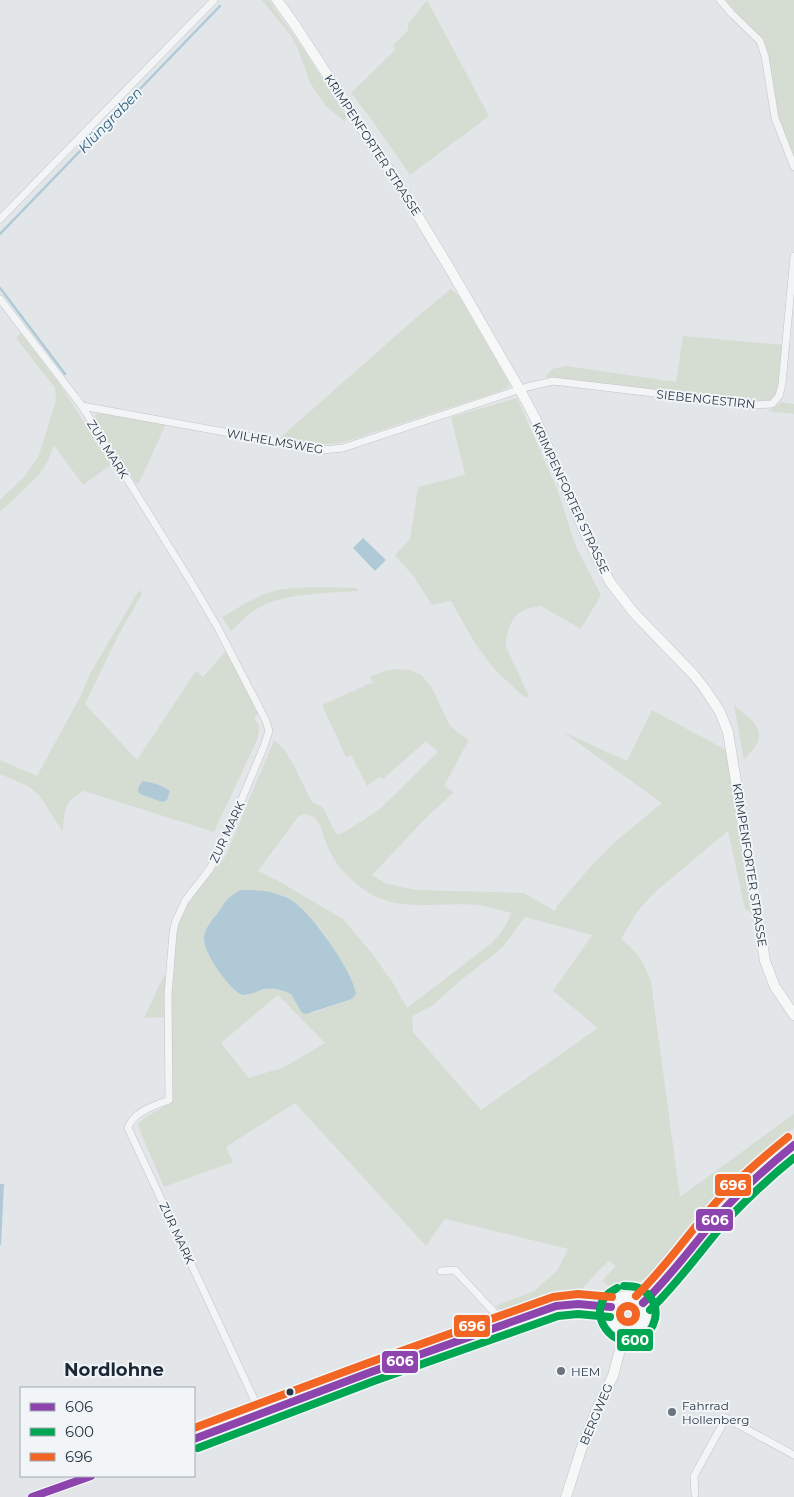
<svg xmlns="http://www.w3.org/2000/svg" width="794" height="1497" viewBox="0 0 794 1497" font-family="Montserrat,sans-serif">
<style>
.green{fill:#d5ddd3;fill-rule:evenodd}
.water{fill:#afc9d6}
.lines{fill:none;stroke-linecap:round;stroke-linejoin:round}
.stream{stroke:#afc9d6;stroke-width:2.5}
.street-casing{stroke:#c1c4c7;stroke-width:8}
.secondary-casing{stroke:#c1c4c7;stroke-width:11}
.street{stroke:#f3f4f5;stroke-width:7}
.secondary{stroke:#f6f7f7;stroke-width:10}
.bus-1-casing{stroke:#f1f5f8;stroke-width:11}
.bus-2-casing{stroke:#f1f5f8;stroke-width:11}
.bus-3-casing{stroke:#f1f5f8;stroke-width:11}
.bus-1{stroke:#8e44ad;stroke-width:8}
.bus-2{stroke:#00a651;stroke-width:8}
.bus-3{stroke:#f26522;stroke-width:8}
.poi-dot{fill:#69747e;stroke:#f1f5f8;stroke-width:2}
.bus-dot{fill:#283745;stroke:#f1f5f8;stroke-width:2}
.labels{text-anchor:middle;dominant-baseline:central;stroke-width:4;stroke-linejoin:round;paint-order:stroke}
.street-label{font-size:12px;fill:#283745;stroke:#f1f5f8}
.poi-label{font-size:12px;fill:#283745;stroke:#f1f5f8;text-anchor:start}
.water-label{font-size:14px;font-style:italic;fill:#2d5f7d;stroke:#f1f5f8}
.district-label{font-size:18px;font-weight:bold;fill:#1a2835;stroke:#f1f5f8}
.line-badge{stroke:#f1f5f8;stroke-width:2}
.badge-label{font-size:14px;text-anchor:middle;font-weight:bold;fill:#fff}
</style>
<rect width="100%" height="100%" fill="#e3e6e9"/>
<g class="green">
<path d="M262 0H269L302 47 346 116 345 122 325 105 310 83 298 49 291 36Z"/>
<path d="M427 0 489 116 410 175 374 123 351 93 395 50 393 46 408 30V24Z"/>
<path d="M723 0H794V159L779 118 768 55Z"/>
<path d="M451 289 459 296 508 381 509 387 501 391 344 442C322 447 302 442 281 437L417 317Z"/>
<path d="M21 333 61 386 111 465 83 485 54 445 48 461 39 475 0 512V500L25 476 39 455 56 400 55 388 16 338Z"/>
<path d="M683 336 784 345C782 364 784 387 770 401L754 402 545 377 552 369 566 366 676 382Z"/>
<path d="M517 398 558 491 576 547 601 595 581 629 541 606C535 607 527 608 522 611 511 617 505 635 506 647L529 696 525 698 494 669 476 645 451 601 432 605 414 577 395 555 410 539 418 487 465 475 451 417Z"/>
<path d="M782 402 794 404V414L768 411Z"/>
<path d="M99 411 166 424 139 483 136 484 93 418Z"/>
<path d="M357 588 358 591C330 593 287 593 262 606 250 612 240 622 231 631L222 617C237 609 254 597 271 592 294 585 332 588 357 588Z"/>
<path d="M139 590 142 594 119 634 85 704 137 760 196 671 203 677 226 651 258 714 254 717 259 726 258 738 214 832 84 791C64 800 64 813 63 832L39 795 28 786 0 774V760L37 776 80 697 91 672Z"/>
<path d="M398 669 410 670 421 675 432 688 449 724 458 733 469 740 444 786 454 792 426 818 372 875 385 883 416 890 524 893 555 911 557 906 591 866 617 840 662 803 563 732 627 761 652 710 726 750 751 912 745 909 728 831 654 893 637 912 621 939C639 954 643 960 651 982L680 1197 794 1114V1128L775 1141 739 1172 691 1226 666 1260 650 1276 645 1280 609 1286 602 1281 616 1266 609 1261 599 1270 583 1288 542 1297 504 1313 495 1306 534 1291 557 1271 568 1249 445 1219 426 1246 295 1103 226 1147 233 1162 164 1187 137 1124 149 1115 172 1102 171 995 176 933 178 922 186 906 195 893 225 857 274 740 283 748 292 762 312 802 323 807 336 834H341L379 810 438 752 426 741 383 779 379 777 367 786 351 755 346 757 322 705 373 682 370 677 384 671ZM304 814C319 816 320 826 324 838 327 845 330 853 334 859 341 871 354 883 366 891 400 914 440 901 477 905 489 907 500 910 511 913 506 927 500 935 489 945L407 1008 393 983 371 952 343 919 275 879 258 871 298 817ZM279 894C304 906 322 927 335 951 343 966 347 984 352 999L312 1013 302 1012 292 994C275 987 261 987 246 996 227 982 219 972 207 952ZM525 917 592 935 553 991 598 1028 481 1110 413 1032 412 1016 432 1006 460 981 503 947ZM278 995 325 1043 281 1069 274 1070 249 1078 221 1043Z"/>
<path d="M734 705C746 716 767 726 756 746 753 751 747 755 744 761Z"/>
<path d="M167 976 166 1017 144 1018 163 977Z"/>
</g>
<g class="water">
<path d="M363 538 386 560 375 571 353 548Z"/>
<path d="M143 781C153 783 162 785 170 791L167 800 162 802 140 794 138 791 139 786Z"/>
<path d="M242 890C254 890 269 890 280 895 287 897 295 902 300 907 317 921 353 973 356 994L352 999 306 1014 302 1013 291 994C283 990 275 988 265 989 257 990 247 998 240 994 227 985 202 952 204 936 206 926 214 918 220 910 226 900 231 894 242 890Z"/>
<path d="M0 1184H4L1 1245H0Z"/>
</g>
<g class="lines">
<g class="stream">
<path d="M0 234 220 6"/>
<path d="M0 288 65 374"/>
</g>
<g class="street-casing">
<g id="street">
<path d="M720 0 732 14 760 41 765 56 775 118 794 167"/>
<path d="M0 219 214 0"/>
<path d="M0 299 82 406 191 582 218 628 266 721 269 731 264 746 222 847 209 870 185 901 175 923 173 933 168 995 169 1100C156 1105 132 1112 128 1128L261 1414"/>
<path d="M82 406 323 450 343 448 527 387 553 381 754 405 772 404 779 396 782 384 794 256"/>
<path d="M441 1271 455 1270 505 1324"/>
<path d="M695 1494 694 1476 726 1418 794 1455"/>
</g>
</g>
<g class="secondary-casing">
<g id="secondary">
<path d="M277 0 295 25 404 193 450 269 520 390 535 418 588 539 610 582 634 613 694 675 705 689 720 712 728 732 765 961 775 987 794 1015"/>
<circle cx="628" cy="1314" r="18"/>
<path d="M643 1303C668 1280 688 1251 710 1225 735 1195 764 1169 794 1145"/>
<path d="M194 1439 371 1372 556 1306 578 1304 611 1307"/>
<path d="M32 1497 91 1476"/>
<path d="M566 1497 581 1450 596 1411 613 1376 625 1331"/>
</g>
</g>
<use href="#street" class="street"/>
<use href="#secondary" class="secondary"/>
<g class="bus-1-casing">
<g id="bus-1">
<path d="M643 1303C671 1276 693 1245 718 1216 741 1190 767 1167 794 1145"/>
<path d="M194 1439 371 1372 556 1306 578 1304 611 1307"/>
<path d="M32 1497 91 1476"/>
</g>
</g>
<g class="bus-2-casing">
<g id="bus-2">
<path d="M617 1288C614 1290 610 1292 608 1294 586 1314 613 1351 639 1339 647 1335 653 1328 655 1319 658 1306 651 1294 639 1288 634 1286 629 1286 624 1286"/>
<path d="M650 1310C678 1283 701 1250 727 1220 748 1198 770 1177 794 1158"/>
<path d="M198 1448 374 1381 558 1316 578 1314 610 1317"/>
</g>
</g>
<g class="bus-3-casing">
<g id="bus-3">
<path d="M636 1296C664 1269 686 1237 711 1208 734 1182 761 1159 788 1137"/>
<circle cx="628" cy="1314" r="8"/>
<path d="M194 1428 368 1363 553 1297 578 1294 612 1297"/>
</g>
</g>
<use href="#bus-1" class="bus-1"/>
<use href="#bus-2" class="bus-2"/>
<use href="#bus-3" class="bus-3"/>
</g>
<g class="poi-dot">
<circle cx="561" cy="1371" r="5"/>
<circle cx="672" cy="1412" r="5"/>
</g>
<circle class="bus-dot" cx="290" cy="1392" r="4.5"/>
<g class="labels">
<g class="street-label">
<text transform="translate(373 145) rotate(57)">KRIMPENFORTER STRASSE</text>
<text transform="translate(706 399) rotate(6)">SIEBENGESTIRN</text>
<text transform="translate(275 441) rotate(10)">WILHELMSWEG</text>
<text transform="translate(108 449) rotate(58)">ZUR MARK</text>
<text transform="translate(571 498) rotate(65)">KRIMPENFORTER STRASSE</text>
<text transform="translate(227 832) rotate(-65)">ZUR MARK</text>
<text transform="translate(750 865) rotate(81)">KRIMPENFORTER STRASSE</text>
<text transform="translate(177 1233) rotate(65)">ZUR MARK</text>
<text transform="translate(596 1414) rotate(-67)">BERGWEG</text>
</g>
<g class="poi-label">
<text x="571" y="1371">HEM</text>
<text x="682" y="1405">Fahrrad<tspan x="682" dy="14">Hollenberg</tspan></text>
</g>
<g class="water-label">
<text transform="translate(110 120) rotate(-46)">Klüngraben</text>
</g>
<g class="district-label">
<text x="114" y="1370">Nordlohne</text>
</g>
</g>
<g class="line-badge">
<rect x="714" y="1173" width="38" height="24" rx="5" fill="#f26522"/>
<rect x="695" y="1208" width="39" height="24" rx="5" fill="#8e44ad"/>
<rect x="453" y="1314" width="38" height="24" rx="5" fill="#f26522"/>
<rect x="616" y="1328" width="38" height="24" rx="5" fill="#00a651"/>
<rect x="381" y="1350" width="38" height="24" rx="5" fill="#8e44ad"/>
</g>
<g class="badge-label">
<text x="733" y="1190">696</text>
<text x="715" y="1225">606</text>
<text x="472" y="1331">696</text>
<text x="635" y="1345">600</text>
<text x="400" y="1366">606</text>
</g>
<rect x="20" y="1387" width="175" height="90" fill="#f1f5f8" stroke="#a1a9b0"/>
<rect x="30" y="1403" width="25" height="8" fill="#8e44ad" stroke="#a1a9b0"/>
<text x="65" y="1412" font-size="15" fill="#283745">606</text>
<rect x="30" y="1428" width="25" height="8" fill="#00a651" stroke="#a1a9b0"/>
<text x="65" y="1437" font-size="15" fill="#283745">600</text>
<rect x="30" y="1453" width="25" height="8" fill="#f26522" stroke="#a1a9b0"/>
<text x="65" y="1462" font-size="15" fill="#283745">696</text>
</svg>
